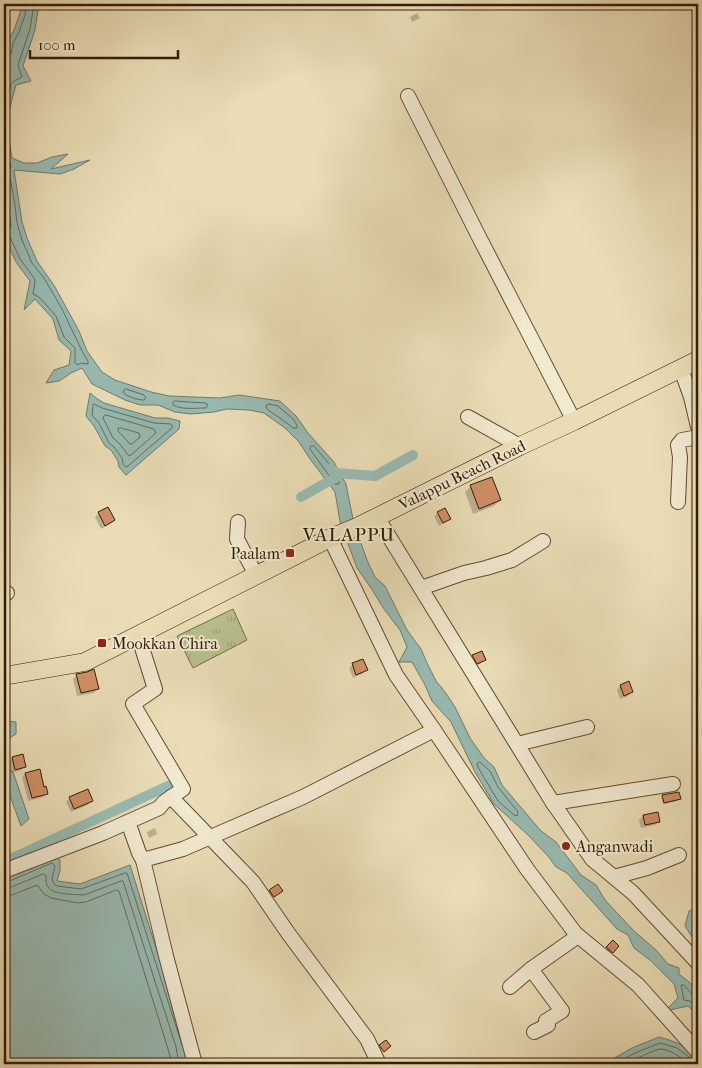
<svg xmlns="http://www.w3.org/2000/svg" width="702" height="1068" viewBox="0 0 702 1068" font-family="'IM FELL French Canon',serif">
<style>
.park{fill:url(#park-tufts);stroke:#766e49}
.water{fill:#98bbb3;stroke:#707b6d}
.shadow{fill:#0003}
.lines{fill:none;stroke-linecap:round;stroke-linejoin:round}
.shore{stroke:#666c5c;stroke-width:1}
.canal{stroke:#98bbb3;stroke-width:10}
.building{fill:#d08f66;stroke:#341c05}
.minor-casing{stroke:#624c31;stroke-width:16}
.major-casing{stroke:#341c05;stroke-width:19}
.minor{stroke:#f1e9d0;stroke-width:14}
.major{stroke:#eaddb6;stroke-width:18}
.poi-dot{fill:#8f2418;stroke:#f1e9d0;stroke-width:2}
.labels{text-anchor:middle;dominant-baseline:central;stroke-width:4;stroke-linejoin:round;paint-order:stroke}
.street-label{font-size:16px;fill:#341c05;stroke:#f1e9d0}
.poi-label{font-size:16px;fill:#341c05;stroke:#f1e9d0;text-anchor:start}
.quarter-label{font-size:19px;letter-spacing:1px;fill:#341c05;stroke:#f1e9d0}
</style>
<defs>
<pattern id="park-tufts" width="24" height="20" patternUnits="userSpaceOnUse" patternTransform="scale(1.25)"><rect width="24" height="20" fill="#b8c08d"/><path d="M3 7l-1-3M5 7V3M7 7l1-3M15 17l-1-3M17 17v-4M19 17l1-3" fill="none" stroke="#9fa478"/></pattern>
</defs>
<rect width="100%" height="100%" fill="#eaddb6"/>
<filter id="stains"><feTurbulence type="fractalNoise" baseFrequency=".004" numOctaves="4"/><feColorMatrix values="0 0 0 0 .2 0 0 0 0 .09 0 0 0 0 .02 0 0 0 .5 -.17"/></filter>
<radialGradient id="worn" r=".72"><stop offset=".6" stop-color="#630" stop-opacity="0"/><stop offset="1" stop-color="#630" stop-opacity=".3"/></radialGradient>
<path class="park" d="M233 609 247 640 193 668 177 636Z"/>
<g class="water">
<path d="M21 4H39L35 30 23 66 31 81 16 85C13 96 10 106 8 117 7 130 10 145 12 158L24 163H37L52 157 68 154 51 169 90 160 74 169 60 174 14 170 22 222 27 238 37 261 55 287 79 331 87 351 102 372 115 380 151 392 169 396 220 398 239 395 280 401 296 416 308 433 334 462 346 484 353 519 361 543 367 560 375 577 385 586 407 630 421 649 427 663 436 681 445 692 455 707 470 738 484 758 494 767 502 785 541 831 556 842 581 875 596 885 605 900 634 931 656 950 668 964 679 968V974L689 982 698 993V1015L688 1006 665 1011 678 998 674 984 650 960 634 948 628 935 617 929 567 873 556 867 548 856 528 835 494 804 475 772 451 722 432 701 424 683 412 662H399L407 647 400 630 384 609 371 588 357 568 347 541 341 527 335 492 310 459 299 442 285 428 264 413 249 410 227 409 214 412 191 414 175 412 158 405H140L125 400 92 384 82 368 71 373 59 381 46 383 54 370 69 365 71 351 59 340 53 319 35 299 24 310 30 281 16 262 5 238 6 222 4 218V63L8 41 14 30 20 13Z"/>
<path d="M90 393 96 398 104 403 155 418H168L180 421 179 429 126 475 119 467 118 461 111 450 105 446 94 426 86 416Z"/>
<path d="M4 721 16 722V734L4 741Z"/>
<path d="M4 765 13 772 29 819 21 826 4 779Z"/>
<path d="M54 857 60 860V870L57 881 80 884 130 865 186 1044 191 1064H4V878Z"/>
<path d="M698 906V946L685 926 689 911Z"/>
<path d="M659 1037C677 1042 685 1045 698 1058V1064H604L632 1048Z"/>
</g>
<g class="shadow">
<path d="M417 13 420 18 412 22 410 17Z"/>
<path d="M695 176H698V184L694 185 693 178Z"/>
<path d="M491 478 500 500 494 506 473 514 465 492 470 487Z"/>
<path d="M108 509 114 520 110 524 101 529 95 517 99 513Z"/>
<path d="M438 513 450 519 446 522 439 526 434 516Z"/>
<path d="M473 656 484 660 480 664 474 666 469 659Z"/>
<path d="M362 661 366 670 362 674 353 678 349 668 352 665Z"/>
<path d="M77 675 97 689 94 693 77 696 73 679Z"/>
<path d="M628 683 632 692 628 696 620 699 617 690 620 686Z"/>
<path d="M4 702 6 715 4 717Z"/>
<path d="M22 756 25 766 21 770 11 773 9 762 12 758Z"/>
<path d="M25 774 44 788 46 793 43 797 28 801 22 777Z"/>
<path d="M663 796 679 799 678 801 663 804 661 797Z"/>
<path d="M70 798 91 801 88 805 71 812 66 802Z"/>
<path d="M657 813 659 821 655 825 641 828 639 820 643 816Z"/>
<path d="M698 821V831L695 832 694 825Z"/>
<path d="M155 828 157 834 149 838 147 832Z"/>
<path d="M270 891 278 894 270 900 266 895Z"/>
<path d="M613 942 618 946 608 956 603 952Z"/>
</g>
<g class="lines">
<g class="shore">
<path d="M4 58 8 57 11 54 13 43 19 32 25 15 26 4"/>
<path d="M4 115 11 84 14 81 22 77 18 65 30 29 34 4"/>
<path d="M4 129 7 158 11 165 9 172 15 205 17 223 22 240 32 263 44 278 62 309 83 353 88 361V364L81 363 77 365 75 363V348L64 337 56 316 39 297 33 294 35 282 34 278 20 259 10 237 8 235H4"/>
<path d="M4 177 11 226 10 229 4 228"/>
<path d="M126 389 144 395 146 398 144 400C138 400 127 397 123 392L124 390Z"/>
<path d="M175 401 205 403 208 405 206 408C195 408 182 410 173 405V402Z"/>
<path d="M94 404 102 408 154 423 171 424 173 427 128 466 126 467 123 464 122 458 114 447 109 443 99 423 92 415 93 406Z"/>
<path d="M269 404 278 406 293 419 297 425V428H293L288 424 267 409 266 406Z"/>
<path d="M106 415 154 429 156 433 131 455 129 456 119 443 113 438 103 418 104 416Z"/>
<path d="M121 428 139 433 140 437 132 444H130L118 431V429Z"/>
<path d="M311 446H314L330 465 339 481V484H335L310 449Z"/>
<path d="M480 762 490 771 498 787 518 812 517 816 514 815 498 801 479 769 477 764Z"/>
<path d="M4 882H7L52 863 55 866 52 879 54 884 57 886 81 889 125 873H127L182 1045"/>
<path d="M4 889 9 888 43 874 46 876C45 892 55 892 67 894 73 894 78 895 84 895L121 881H123L176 1047 179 1064"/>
<path d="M4 896 12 895 37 885 44 894 51 898 78 903 86 902 116 890 119 891 168 1049 172 1064"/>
<path d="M698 996 693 995 684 985H681L684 1000 690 1001 698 1008"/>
<path d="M614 1064 635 1053 660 1043 677 1048 693 1060 698 1061"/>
<path d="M627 1064C634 1060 653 1050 660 1049 670 1049 682 1058 688 1064"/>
</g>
<g class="canal">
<path d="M331 468 336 473 375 476 413 455"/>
<path d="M301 497 338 476"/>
<path d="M4 862 170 785"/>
</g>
</g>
<g class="building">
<path d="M492 477 501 500 479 509 470 485Z"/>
<path d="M108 507 115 520 105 526 98 512Z"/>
<path d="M445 508 451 519 443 523 437 512Z"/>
<path d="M482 651 486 660 477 664 472 655Z"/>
<path d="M363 659 368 670 356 675 352 663Z"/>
<path d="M94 669 99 689 81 693 76 674 87 672Z"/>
<path d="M629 681 633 692 624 696 620 685Z"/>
<path d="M23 754 26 767 15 770 12 757Z"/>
<path d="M40 769 44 787 46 786 48 794 32 798 25 773Z"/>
<path d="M88 789 93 801 74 809 69 797Z"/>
<path d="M679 792 681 799 664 803 662 795Z"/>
<path d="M658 812 660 822 645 825 643 815Z"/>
<path d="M278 884 283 891 274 897 269 890Z"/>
<path d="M613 940 619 946 613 953 606 947Z"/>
<path d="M386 1040 391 1046 384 1052 379 1045Z"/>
</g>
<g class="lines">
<g class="minor-casing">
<g id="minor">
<path d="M408 96 478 235 574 421"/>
<path d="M681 369 691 397 698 427"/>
<path d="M468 417 520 446"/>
<path d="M678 502 680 457 678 445 682 440 698 437"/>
<path d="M377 517 553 803 592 859 633 893 698 963"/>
<path d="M238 522 237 539 256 575"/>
<path d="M330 538 396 675 434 730 527 869 576 934 638 985 698 1052"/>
<path d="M421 588 464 573 486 568 512 560 543 541"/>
<path d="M4 593H7"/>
<path d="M517 744 587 727"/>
<path d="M171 797 253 882 288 933 367 1039 379 1064"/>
<path d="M553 803 673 784"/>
<path d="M128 822 139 853 143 860"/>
<path d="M4 871 103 833 159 808 164 802 183 789 133 704 155 689 138 635"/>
<path d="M614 877 647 868 679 855"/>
<path d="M510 987 531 969"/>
<path d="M534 1032 548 1025 546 1021 562 1011 531 969 578 936"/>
<path d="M195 1064 166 956 143 860 183 849 303 797 434 730"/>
</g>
</g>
<g class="major-casing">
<path id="major" d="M4 676 85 662 330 538 357 527 520 446 574 421 698 360"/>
</g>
<use href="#minor" class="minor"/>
<use href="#major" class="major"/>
</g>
<g class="poi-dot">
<rect x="285" y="548" width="10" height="10" rx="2.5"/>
<rect x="97" y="638" width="10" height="10" rx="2.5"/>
<circle cx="566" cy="846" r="5"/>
</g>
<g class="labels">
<g class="street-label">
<text transform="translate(462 475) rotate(-26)">Valappu Beach Road</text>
</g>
<g class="poi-label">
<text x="280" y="553" text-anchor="end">Paalam</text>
<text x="112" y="643">Mookkan Chira</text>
<text x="576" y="846">Anganwadi</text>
</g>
<g class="quarter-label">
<text x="349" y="535">VALAPPU</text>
</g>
</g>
<rect width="702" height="1068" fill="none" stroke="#eaddb6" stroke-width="20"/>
<rect x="5" y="5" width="692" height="1058" fill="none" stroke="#341c05" stroke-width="2.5"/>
<rect x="10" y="10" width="682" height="1048" fill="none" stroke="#341c05"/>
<path d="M30 50v8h148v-8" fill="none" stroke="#341c05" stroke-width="2.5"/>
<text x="38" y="50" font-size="15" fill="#341c05" stroke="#f1e9d0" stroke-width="4" paint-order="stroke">100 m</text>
<rect width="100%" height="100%" filter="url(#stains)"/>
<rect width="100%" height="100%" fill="url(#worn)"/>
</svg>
